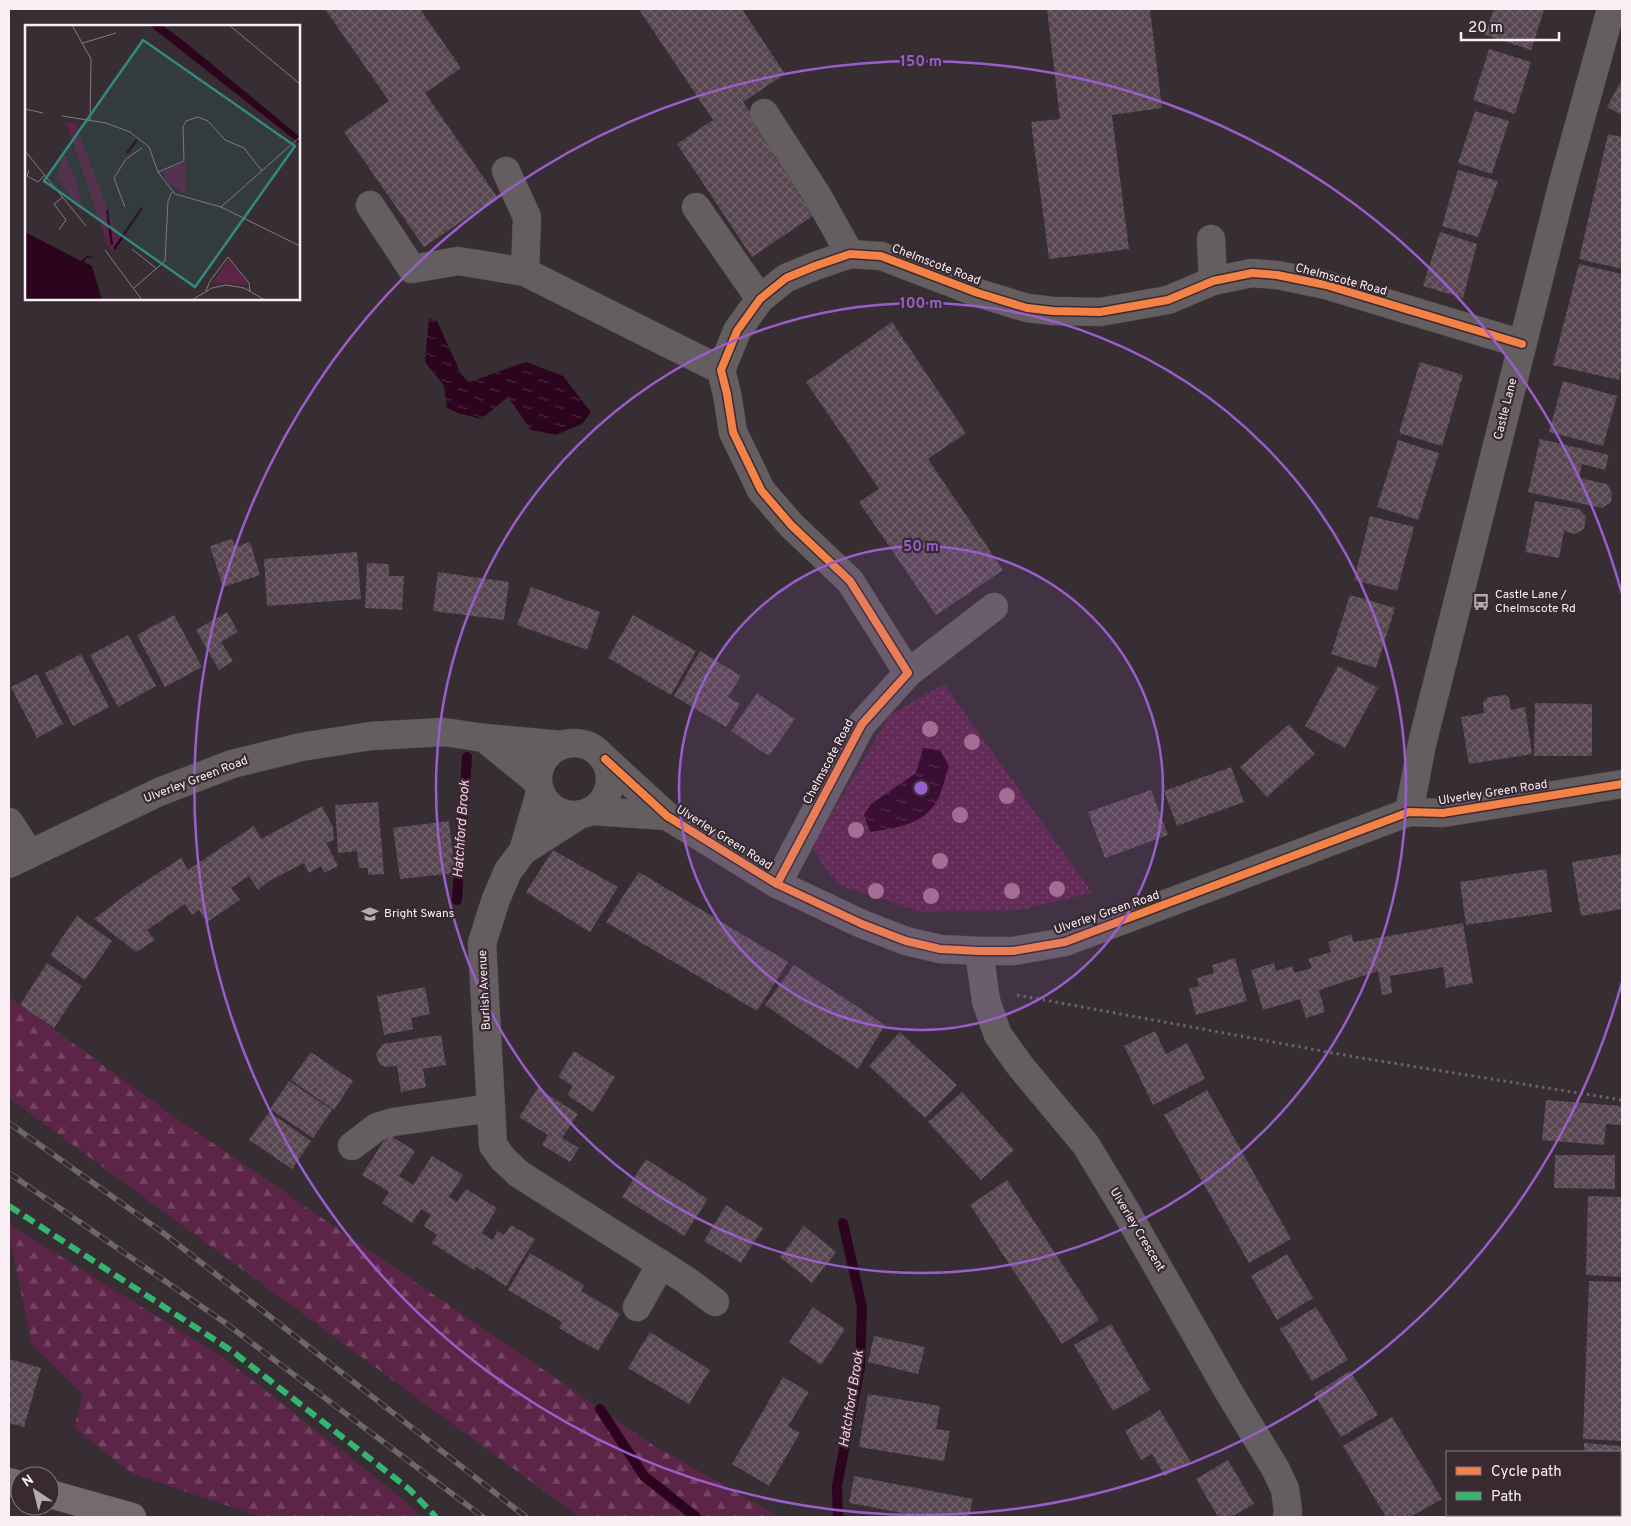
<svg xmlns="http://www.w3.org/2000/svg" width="1631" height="1526" viewBox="0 0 1631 1526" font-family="Overpass,sans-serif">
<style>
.forest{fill:url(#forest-firs)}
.park{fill:url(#park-dots)}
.water{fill:url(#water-ripples)}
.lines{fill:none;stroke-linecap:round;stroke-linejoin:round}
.stream{stroke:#2d041e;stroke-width:10}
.building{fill:url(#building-cross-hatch)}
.minor-casing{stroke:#514a4e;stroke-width:29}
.highway-casing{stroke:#514a4e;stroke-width:29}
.path{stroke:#6a6467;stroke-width:3;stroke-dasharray:2.5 4;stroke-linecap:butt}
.minor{stroke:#645e61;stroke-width:28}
.highway{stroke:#76696f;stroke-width:28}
.rail-casing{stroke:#6e686b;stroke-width:5.5}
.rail{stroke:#392a32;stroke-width:4;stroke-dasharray:11;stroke-linecap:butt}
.quiet{stroke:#33b770;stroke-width:6;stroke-dasharray:12 6;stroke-linecap:butt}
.cycleway-casing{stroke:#392a32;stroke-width:11}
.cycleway{stroke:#f48246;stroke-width:8}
.tree{fill:#a3718d}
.ring{fill:none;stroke:#9a5dcc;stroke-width:2.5}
.labels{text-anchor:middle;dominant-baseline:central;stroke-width:4.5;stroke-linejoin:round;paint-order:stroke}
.street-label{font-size:12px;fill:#f9eff4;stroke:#392a32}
.poi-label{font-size:12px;fill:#f9eff4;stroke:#392a32;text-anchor:start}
.water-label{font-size:14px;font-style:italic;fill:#f9cde4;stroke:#392a32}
.inset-river{fill:none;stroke:#2d041e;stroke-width:2.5}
.inset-road{fill:none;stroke:#847b80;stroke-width:1}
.view{fill:#328882;fill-opacity:0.15;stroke:#328882;stroke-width:2.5}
.inset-edge{fill:none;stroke:#f9eff4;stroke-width:2.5}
.centre{fill:#9a5dcc;stroke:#392a32;stroke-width:2.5}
.ring-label{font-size:15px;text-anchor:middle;font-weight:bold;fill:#9a5dcc;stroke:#392a32;stroke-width:4.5;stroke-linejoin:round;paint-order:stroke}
</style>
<defs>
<pattern id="forest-firs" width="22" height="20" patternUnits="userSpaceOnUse" patternTransform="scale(1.25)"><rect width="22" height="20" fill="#5c2547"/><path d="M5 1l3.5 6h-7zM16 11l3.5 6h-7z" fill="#744562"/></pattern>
<pattern id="park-dots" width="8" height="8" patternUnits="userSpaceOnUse" patternTransform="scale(1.25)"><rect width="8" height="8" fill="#5c2547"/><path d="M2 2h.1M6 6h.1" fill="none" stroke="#744562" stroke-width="1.8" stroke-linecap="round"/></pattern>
<pattern id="water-ripples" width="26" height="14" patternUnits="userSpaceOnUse" patternTransform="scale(1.25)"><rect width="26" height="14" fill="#2d041e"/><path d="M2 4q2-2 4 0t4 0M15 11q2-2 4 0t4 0" fill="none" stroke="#4c293f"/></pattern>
<pattern id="building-cross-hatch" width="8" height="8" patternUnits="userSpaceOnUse" patternTransform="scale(1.25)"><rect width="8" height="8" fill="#574650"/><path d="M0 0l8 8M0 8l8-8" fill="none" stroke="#70616a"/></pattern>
</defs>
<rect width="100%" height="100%" fill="#362e32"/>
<g class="forest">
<path d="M9 997 172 1115 653 1445 780 1517H579L9 1098Z"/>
<path d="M9 1224 228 1361 404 1500 421 1517H261L133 1474 74 1428 83 1394 32 1345 9 1234Z"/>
</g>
<path class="park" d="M944 684 1092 893 1020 910 922 912 842 886 824 867 812 847 890 715Z"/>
<g class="water">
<path d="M429 318 437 321 461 374 469 382 526 362 563 376 591 412 582 424 556 435 531 430 508 397 481 419 458 413 447 408 444 386 425 362Z"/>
<path d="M923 748 940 750 949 766C945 777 943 789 938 799 925 825 895 828 870 832L864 815 871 804 916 773Z"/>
</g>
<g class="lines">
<g class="stream">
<path d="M457 900 467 757"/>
<path d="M600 1409 644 1476 696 1517"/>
<path d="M838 1517 837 1486 860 1367 862 1307 843 1223"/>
</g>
</g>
<g class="building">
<path d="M325 9H420L461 68 425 93 497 197 424 247 344 132 389 101Z"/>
<path d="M644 9H742L785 74 743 102 817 213 752 257 677 144 713 120 640 11Z"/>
<path d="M1047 9H1150L1162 108 1112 115 1129 249 1049 259 1031 122 1060 119Z"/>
<path d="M1494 9 1544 10 1531 50 1485 35Z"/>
<path d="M1489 49 1531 62 1515 114 1473 100Z"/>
<path d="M1622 79V115L1607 107Z"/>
<path d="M1475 111 1509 121 1492 174 1458 163Z"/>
<path d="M1608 134 1622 137V269L1579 259Z"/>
<path d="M1458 170 1498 181 1478 237 1442 226Z"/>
<path d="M1440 232 1477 244 1463 298 1423 286Z"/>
<path d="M1579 264 1622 274V367L1619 380 1553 365Z"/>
<path d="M892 322 966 433 928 459 1003 570 936 615 859 502 879 489 806 382Z"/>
<path d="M1420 362 1463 375 1442 446 1399 433Z"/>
<path d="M1563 381 1617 396 1603 446 1549 432Z"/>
<path d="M1540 439 1609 455 1605 470 1582 464 1579 478 1607 484 1612 493 1611 502 1602 508 1528 492Z"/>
<path d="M1398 440 1439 453 1418 520 1377 507Z"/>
<path d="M1535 501 1579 509 1586 517 1584 529 1575 534 1564 531 1559 558 1525 552Z"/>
<path d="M1370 516 1414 527 1397 591 1354 580Z"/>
<path d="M232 539 235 547 250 542 260 575 223 587 210 546Z"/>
<path d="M357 552 361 599 267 606 264 559Z"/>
<path d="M367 563 389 564V576H404L402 610 365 608Z"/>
<path d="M438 572 509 582 504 620 433 611Z"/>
<path d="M531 587 600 612 587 650 517 625Z"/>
<path d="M1350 595 1395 608 1376 668 1331 654Z"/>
<path d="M227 612 238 632 221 642 233 661 219 670 196 630Z"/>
<path d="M174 615 202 667 165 687 137 635Z"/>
<path d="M633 615 696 651 671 695 608 658Z"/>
<path d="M128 635 156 686 118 707 90 655Z"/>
<path d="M700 651 741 676 728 697 740 704 726 727 674 696Z"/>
<path d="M81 654 109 707 73 726 45 673Z"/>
<path d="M1338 666 1378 688 1345 748 1305 726Z"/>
<path d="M37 674 63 724 37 738 11 687Z"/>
<path d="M757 693 795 719 769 756 731 731Z"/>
<path d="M1505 695 1509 698 1511 710 1525 707 1532 754 1469 764 1461 717 1484 713 1483 702 1488 697Z"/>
<path d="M1535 703 1592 704V756H1534Z"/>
<path d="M1289 724 1315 754 1267 797 1240 767Z"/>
<path d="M1231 767 1244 802 1177 826 1164 791Z"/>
<path d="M1151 790 1168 835 1105 858 1088 812Z"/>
<path d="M378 802 384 874 368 875V868H359L357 851 338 853 335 805Z"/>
<path d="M322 806 333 827 334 840 326 843 338 866 324 873 321 866 309 873 304 863 269 881 258 890 249 876 231 888 240 900 207 922 199 910 192 915 185 904 147 930 155 940 136 952 94 919 132 890 181 858 188 870 254 826 261 839Z"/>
<path d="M449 821 455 873 400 879 393 828Z"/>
<path d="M553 850 618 887 590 932 526 892Z"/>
<path d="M1622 854V909L1581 916 1572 862Z"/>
<path d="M1546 869 1552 912 1466 925 1460 882Z"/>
<path d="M639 872 788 962 757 1011 606 922Z"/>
<path d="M77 916 112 941 85 980 50 955Z"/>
<path d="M1463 923 1473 983 1446 988 1443 967 1390 976 1392 993 1382 995 1378 971 1319 990 1325 1012 1306 1018 1300 999 1263 1010 1251 970 1274 963 1276 971 1292 966 1294 973 1312 968 1308 959 1331 952 1328 942 1351 934 1354 942Z"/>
<path d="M1235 958 1247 1001 1196 1015 1189 989 1199 986 1197 978 1214 973 1212 965Z"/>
<path d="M47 963 82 986 54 1028 20 1005Z"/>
<path d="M794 965 885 1025 858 1069 765 1005Z"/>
<path d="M425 987 430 1014 411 1018 413 1029 384 1035 377 996Z"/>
<path d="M1155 1031 1166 1054 1187 1043 1205 1079 1153 1105 1124 1046Z"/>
<path d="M900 1032 957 1085 925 1118 869 1066Z"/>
<path d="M441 1035 446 1065 423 1069 426 1087 401 1092 397 1066 386 1067 380 1065 376 1054 383 1044Z"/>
<path d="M574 1051 615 1077 593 1112 567 1095 573 1086 558 1077Z"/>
<path d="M311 1052 353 1081 334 1110 291 1080Z"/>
<path d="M289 1081 332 1110 313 1138 270 1109Z"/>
<path d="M538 1088 578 1114 562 1138 579 1148 570 1162 542 1145 548 1135 519 1117Z"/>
<path d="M1207 1090 1291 1239 1249 1263 1164 1115Z"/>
<path d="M962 1092 1014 1150 981 1180 928 1122Z"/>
<path d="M1546 1100 1622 1106V1125L1606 1124 1604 1145 1542 1140Z"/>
<path d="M269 1112 311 1141 292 1169 249 1140Z"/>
<path d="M388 1134 415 1151 399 1176 413 1185 432 1156 463 1175 449 1197 457 1202 466 1189 497 1208 482 1233 492 1240 498 1231 504 1235 511 1225 535 1239 506 1286 476 1267 474 1270 432 1243 437 1235 424 1226 431 1215 421 1209 412 1223 382 1203 389 1192 362 1175Z"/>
<path d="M1555 1155H1615V1189L1554 1188Z"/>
<path d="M646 1159 708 1199 684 1236 622 1197Z"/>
<path d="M1007 1180 1099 1320 1062 1344 970 1205Z"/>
<path d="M1588 1196 1622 1197V1277L1586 1275Z"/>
<path d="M726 1205 763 1228 741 1263 704 1241Z"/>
<path d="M804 1226 836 1252 812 1283 780 1257Z"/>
<path d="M530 1253 584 1285 581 1291 620 1314 598 1351 559 1328 562 1322 508 1290Z"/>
<path d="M1287 1254 1313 1298 1277 1320 1251 1276Z"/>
<path d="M1589 1281 1622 1282V1441L1583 1439Z"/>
<path d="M813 1307 845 1329 821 1365 789 1342Z"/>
<path d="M1316 1307 1348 1360 1312 1381 1280 1329Z"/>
<path d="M1111 1324 1150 1390 1113 1411 1074 1345Z"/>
<path d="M650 1332 710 1370 689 1404 628 1368Z"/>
<path d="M874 1336 925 1347 918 1374 868 1362Z"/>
<path d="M9 1359 41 1368 24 1427 9 1423Z"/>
<path d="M1350 1371 1378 1415 1341 1437 1314 1394Z"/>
<path d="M783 1377 809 1392 788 1426 800 1433 769 1486 732 1464Z"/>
<path d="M868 1394 940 1406 936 1429 950 1431 944 1461 859 1447Z"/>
<path d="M1160 1410 1190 1461 1165 1476 1152 1454 1141 1460 1125 1431Z"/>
<path d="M1392 1417 1442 1499 1410 1517H1386L1343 1446Z"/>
<path d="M1584 1443 1622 1446V1517H1579V1515H1620V1452H1584Z"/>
<path d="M1228 1460 1254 1504 1231 1517H1218L1196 1479Z"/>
<path d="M854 1476 973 1499 969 1517H923L849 1503Z"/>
</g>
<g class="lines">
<g class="minor-casing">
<g id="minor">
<path d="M764 113 817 195 850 254"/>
<path d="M506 171 527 217 525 272 721 370"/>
<path d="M370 205 412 269 458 261 525 272"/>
<path d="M696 207 760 299"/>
<path d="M1211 239 1213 281"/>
<path d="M908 673 994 607"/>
<path d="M484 738 538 782"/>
<circle cx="574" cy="779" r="36"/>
<path d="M605 759 667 816 777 884 862 924 906 941 940 949 979 951H1013L1065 942 1409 812 1443 813 1622 784"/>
<path d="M591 811 667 816"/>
<path d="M1409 812 1422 744 1563 183 1611 9"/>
<path d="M579 815 523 851 508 871 496 899 482 943 493 1145 503 1159 519 1174 686 1280 715 1302"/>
<path d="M9 822 30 854"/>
<path d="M523 851 540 793"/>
<path d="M9 864 159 792 232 764 301 747 371 736 444 732 484 738 562 745"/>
<path d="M777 884 862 724 908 673 850 581 791 525 761 490 733 432 727 394 721 370 737 331 760 299 786 278 815 266 850 254 881 256 978 293 1027 308 1053 311 1100 312 1168 300 1213 281 1252 273 1277 275 1326 285 1522 344"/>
<path d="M979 951 986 1001 998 1035 1021 1067 1086 1145 1127 1213 1230 1394 1275 1468 1285 1489 1288 1511 1287 1517"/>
<path d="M352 1146 377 1127 393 1122 491 1108"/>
<path d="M637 1307 661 1264"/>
</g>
</g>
<g class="highway-casing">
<g id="highway">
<path d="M9 1482 20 1485"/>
<path d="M50 1494 132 1517"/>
</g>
</g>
<path class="path" d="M1017 995 1355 1057 1622 1100"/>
<use href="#minor" class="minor"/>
<use href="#highway" class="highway"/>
<g class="rail-casing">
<g id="rail">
<path d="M9 1123 162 1232 526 1517"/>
<path d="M9 1173 224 1322 483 1517"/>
</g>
</g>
<use href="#rail" class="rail"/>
<path class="quiet" d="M9 1206 232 1351 409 1489 436 1517"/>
<g class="cycleway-casing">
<g id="cycleway">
<path d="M605 759 667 816 777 884 862 924 906 941 940 949 979 951H1013L1065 942 1409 812 1443 813 1622 784"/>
<path d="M777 884 862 724 908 673 850 581 791 525 761 490 733 432 727 394 721 370 737 331 760 299 786 278 815 266 850 254 881 256 978 293 1027 308 1053 311 1100 312 1168 300 1213 281 1252 273 1277 275 1326 285 1522 344"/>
</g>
</g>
<use href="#cycleway" class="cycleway"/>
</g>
<g class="tree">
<circle cx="930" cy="729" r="8"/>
<circle cx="972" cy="742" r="8"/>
<circle cx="1007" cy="796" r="8"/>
<circle cx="960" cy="815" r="8"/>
<circle cx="856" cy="830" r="8"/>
<circle cx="940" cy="861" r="8"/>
<circle cx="1057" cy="889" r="8"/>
<circle cx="876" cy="891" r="8"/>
<circle cx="1012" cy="891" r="8"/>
<circle cx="931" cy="896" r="8"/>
</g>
<circle cx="921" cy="788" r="242" fill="#9a5dcc" fill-opacity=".12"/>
<g class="ring">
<circle cx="921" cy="788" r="242"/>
<circle cx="921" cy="788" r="485"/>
<path d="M1622 982A727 727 0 1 1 1622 594"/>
</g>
<defs>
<g id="bus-bare" transform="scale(1.35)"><path d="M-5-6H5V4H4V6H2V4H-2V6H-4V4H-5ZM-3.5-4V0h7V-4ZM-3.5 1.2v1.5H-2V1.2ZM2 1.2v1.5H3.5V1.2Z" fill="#b5abb0" stroke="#392a32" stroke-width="2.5" paint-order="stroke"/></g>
<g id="school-bare" transform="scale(1.35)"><path d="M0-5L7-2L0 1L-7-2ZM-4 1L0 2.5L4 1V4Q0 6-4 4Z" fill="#b5abb0" stroke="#392a32" stroke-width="2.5" paint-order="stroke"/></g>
</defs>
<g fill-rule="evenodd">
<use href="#bus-bare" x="1481" y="602"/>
<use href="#school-bare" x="370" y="914"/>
</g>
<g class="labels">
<g class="street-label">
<text transform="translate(936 265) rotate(21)">Chelmscote Road</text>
<text transform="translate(1341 280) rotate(15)">Chelmscote Road</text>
<text transform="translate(1506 409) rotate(-76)">Castle Lane</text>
<text transform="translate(829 762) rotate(-62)">Chelmscote Road</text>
<text transform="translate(196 780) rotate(-21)">Ulverley Green Road</text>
<text transform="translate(1493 793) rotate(-9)">Ulverley Green Road</text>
<text transform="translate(724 838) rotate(32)">Ulverley Green Road</text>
<text transform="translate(1107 913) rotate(-19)">Ulverley Green Road</text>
<text transform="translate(485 990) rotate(-93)">Burlish Avenue</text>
<text transform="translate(1137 1230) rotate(59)">Ulverley Crescent</text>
</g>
<g class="poi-label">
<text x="1495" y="595">Castle Lane /<tspan x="1495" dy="14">Chelmscote Rd</tspan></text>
<text x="384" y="914">Bright Swans</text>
</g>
<g class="water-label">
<text transform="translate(462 829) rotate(-86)">Hatchford Brook</text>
<text transform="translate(852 1399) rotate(-81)">Hatchford Brook</text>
</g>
</g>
<g transform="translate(25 25)">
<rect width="275" height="275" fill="#362e32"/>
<path d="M204 234 221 257 222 260 187 258Z" fill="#5c2547"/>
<path d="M41 97H50L85 191 96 213 88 226 83 221ZM39 129 51 156 58 190 32 152Z" fill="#5c2547"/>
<path d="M154 139H161V169L144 159 139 152 138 146Z" fill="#5c2547"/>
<path d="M124 0H137L161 18 275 112V119ZM0 207 56 236 61 231 69 232 61 233 59 237 67 241 77 275H0Z" fill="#2d041e"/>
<path class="inset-river" d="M102 128 112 115M82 185 87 220M89 224 117 183"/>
<path class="inset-road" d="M47 0 66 34 65 96M204 0 275 59M58 18 91 8M0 84 18 88M37 91 81 98 105 107 124 122 133 147 150 169 196 182 275 221M0 126 61 201M4 145 2 151 13 157 20 150M133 147 159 136 158 102 161 96 173 92 183 96 200 115 219 123 237 146M100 182 89 153 101 134 117 123M196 182 275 112M34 205 41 195 29 179 38 172M107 224 132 244M80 225 117 275M109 263 140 236 143 176 147 167M181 266 185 256 203 232 224 258 225 267M167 275 187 263 201 260 219 263 240 275"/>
<path class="view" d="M118 15 270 121 170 262 19 156Z"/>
<rect width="275" height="275" class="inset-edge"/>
</g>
<circle cx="921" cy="788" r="8" class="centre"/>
<g class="ring-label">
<text x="921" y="66">150 m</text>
<text x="921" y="308">100 m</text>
<text x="921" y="551">50 m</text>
</g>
<rect width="1631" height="1526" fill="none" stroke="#f9eff4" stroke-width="20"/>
<rect x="1446" y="1451" width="175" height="65" fill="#392a32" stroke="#867980"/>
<rect x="1456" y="1467" width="25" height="8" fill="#f48246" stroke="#867980"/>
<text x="1491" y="1476" font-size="15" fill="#f9eff4">Cycle path</text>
<rect x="1456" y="1492" width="25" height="8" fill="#33b770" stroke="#867980"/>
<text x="1491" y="1501" font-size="15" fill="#f9eff4">Path</text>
<g transform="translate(35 1491) rotate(325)"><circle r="24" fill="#392a32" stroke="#867980"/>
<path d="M0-4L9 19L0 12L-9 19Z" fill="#b5abb0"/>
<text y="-8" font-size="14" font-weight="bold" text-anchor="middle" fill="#f9eff4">N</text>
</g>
<path d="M1461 32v8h98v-8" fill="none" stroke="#f9eff4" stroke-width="2.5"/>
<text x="1468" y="32" font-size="15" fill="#f9eff4" stroke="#392a32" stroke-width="4" paint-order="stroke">20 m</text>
</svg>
